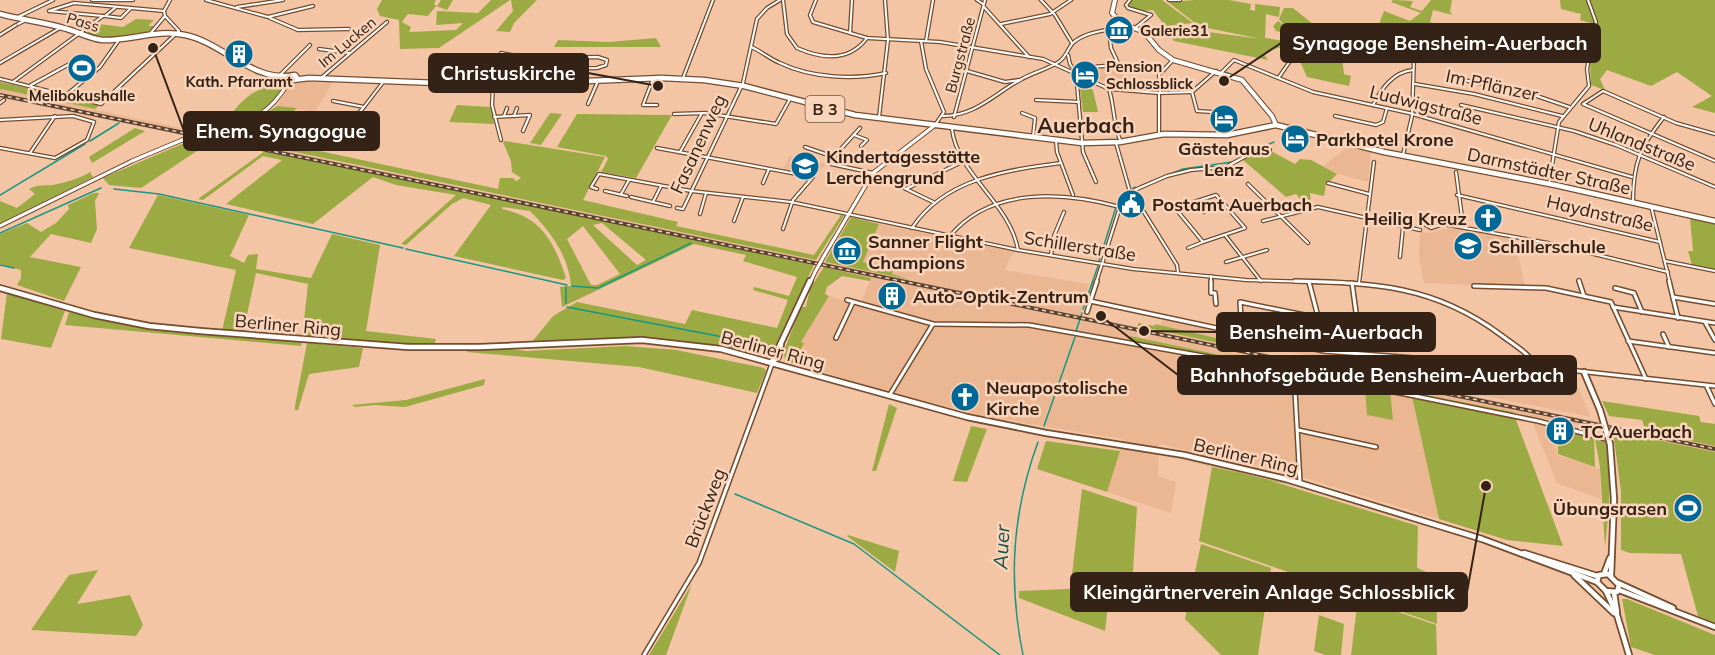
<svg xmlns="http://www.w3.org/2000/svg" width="1715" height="655" viewBox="0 0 1715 655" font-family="Mulish,sans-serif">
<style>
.built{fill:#ebb792;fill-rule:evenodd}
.green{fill:#9baa42;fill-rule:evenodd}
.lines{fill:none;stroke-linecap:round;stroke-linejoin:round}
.stream{stroke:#179680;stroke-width:1.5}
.pedestrian-casing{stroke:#744d2f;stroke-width:4.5}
.minor-far1-casing{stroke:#744d2f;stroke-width:4.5}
.minor-casing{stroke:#744d2f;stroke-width:6}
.tertiary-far1-casing{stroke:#744d2f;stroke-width:5}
.tertiary-casing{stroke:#744d2f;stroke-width:8}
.secondary-casing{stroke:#744d2f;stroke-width:6}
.primary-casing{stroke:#744d2f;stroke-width:7}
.pedestrian{stroke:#fff;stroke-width:2}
.minor-far1{stroke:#fff;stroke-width:2}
.minor{stroke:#fff;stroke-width:3}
.tertiary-far1{stroke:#fff;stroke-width:3}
.tertiary{stroke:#fff;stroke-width:4.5}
.secondary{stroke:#fff;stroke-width:4}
.primary{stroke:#fff;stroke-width:4.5}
.rail-casing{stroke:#574130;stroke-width:4}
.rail{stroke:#f9d4ba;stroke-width:1.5;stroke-dasharray:4;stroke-linecap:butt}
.tertiary-bridge-far1-casing{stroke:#744d2f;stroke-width:5;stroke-linecap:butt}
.tertiary-bridge-casing{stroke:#744d2f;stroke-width:8;stroke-linecap:butt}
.tertiary-bridge-far1{stroke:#fff;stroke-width:3}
.tertiary-bridge{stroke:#fff;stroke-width:4.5}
.labels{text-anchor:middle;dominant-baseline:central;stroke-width:5;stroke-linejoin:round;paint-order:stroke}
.far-street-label{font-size:15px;fill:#332215;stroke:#f9d4ba}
.far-poi-label{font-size:15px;font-weight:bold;fill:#332215;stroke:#f9d4ba;text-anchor:start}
.shield{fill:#f9d4ba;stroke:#6e5746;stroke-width:1.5}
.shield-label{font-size:16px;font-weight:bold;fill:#332215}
.street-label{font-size:18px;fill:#332215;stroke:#f9d4ba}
.poi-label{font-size:18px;font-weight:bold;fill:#332215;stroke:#f9d4ba;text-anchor:start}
.water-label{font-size:20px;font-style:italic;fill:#165448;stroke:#f9d4ba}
.quarter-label{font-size:21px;font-weight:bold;fill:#332215;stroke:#f9d4ba}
.leader{fill:none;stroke:#332215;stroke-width:2}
.callout-dot{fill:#332215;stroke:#f9d4ba;stroke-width:2}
.callout{fill:#332215;stroke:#332215;stroke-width:2}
.callout-label{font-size:20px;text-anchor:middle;font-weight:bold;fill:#fff}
</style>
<rect width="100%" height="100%" fill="#f3c5a4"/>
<g class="built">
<path d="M1088 66H1120L1125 83 1093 80Z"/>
<path d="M301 80H334L315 112 277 106 290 85Z"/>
<path d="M0 89 116 114 200 132 188 136 0 98Z"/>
<path d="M208 134 483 192 816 260 814 265 198 137Z"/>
<path d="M1345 145 1371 151 1368 182 1338 174 1323 166 1345 149Z"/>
<path d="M790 156 827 164 815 175 783 169Z"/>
<path d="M879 224 1016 251 1009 259 1005 270 1089 284 1080 315 1599 422 1602 430 1411 392 1439 519 1295 475 1159 444 1158 476 1176 482 1171 513 1107 492 1123 439 993 418 895 394 794 363 803 344 801 343 829 296 860 305 871 278 824 267 826 263 923 282 892 274V270L862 262ZM1130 336 1225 356 1312 373 1129 343Z"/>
<path d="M1458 226 1514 236 1525 287 1424 283 1419 257 1420 231 1428 233Z"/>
<path d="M1162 317 1329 352 1563 372 1567 380 1576 382 1591 417 1444 388 1356 365 1161 326Z"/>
<path d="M1531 419 1554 424 1557 455 1600 469 1601 499 1557 483Z"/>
<path d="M1611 425 1715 446V452L1613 431Z"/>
</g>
<g class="green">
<path d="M382 0H436L434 4 437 6 441 0H453L447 10 436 6 428 16 408 14 402 22 411 27 409 32 456 30 463 23 436 25 437 11 478 13 491 0H510L439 48 400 49 399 20 380 16 377 9Z"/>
<path d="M511 0H537L514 23 510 32 496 31 513 11Z"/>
<path d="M1131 0H1162L1193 23 1165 26 1153 10 1143 11 1128 7Z"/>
<path d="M1195 0H1229L1251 4 1250 10 1255 11V4L1280 7 1279 17 1266 14 1265 38 1284 41V46L1263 53 1268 60 1174 41 1167 30 1196 28 1208 32 1261 39 1207 28 1195 23 1168 2Z"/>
<path d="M1393 0 1413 1 1410 7 1422 11 1431 0H1452L1450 12 1453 15 1433 10 1430 22 1443 29 1424 51 1402 40 1388 46 1372 31 1378 27 1384 11 1410 21 1421 13 1391 2Z"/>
<path d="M1560 0H1715V113L1692 107 1712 96 1677 72 1651 86 1607 70 1600 79 1605 90 1591 85 1590 62 1597 25 1580 20 1581 14 1561 9Z"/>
<path d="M1284 8H1293L1314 25 1351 40V51L1339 48 1334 54 1315 48 1289 30 1286 33 1276 31 1273 26 1278 21 1286 27 1279 19Z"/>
<path d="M136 19 154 20 148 26H155C140 42 106 41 87 33L99 24 123 27Z"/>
<path d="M656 38 661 47H554L558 40 609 42Z"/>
<path d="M1309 48 1342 57 1344 74 1351 76 1349 86 1307 77 1298 57 1299 49Z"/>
<path d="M281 81 283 85C268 119 244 120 212 129L206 121 231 116C236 105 252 92 263 88 270 84 274 87 281 81Z"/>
<path d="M1079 81 1093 90 1098 112H1083Z"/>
<path d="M0 82 101 104 95 109 10 91 0 89Z"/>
<path d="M457 105 491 107 494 124 449 122Z"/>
<path d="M277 106 297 108 264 140 301 148 332 115 341 117 310 149 498 189 500 178H513L516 181 521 178 512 172 511 161 503 142 505 141 605 157 583 200 678 222 676 226 814 255 841 215 844 216 816 260 208 134 251 123Z"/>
<path d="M550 113 562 114 541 145 530 143Z"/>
<path d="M577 114 672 115 636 178 601 172 608 159 606 156 557 147Z"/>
<path d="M135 128 145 131 92 163 89 157Z"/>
<path d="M198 137 212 141 141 188 109 185 103 178Z"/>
<path d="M1257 150 1271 151 1295 164 1300 159 1311 160 1337 174 1326 185 1324 196 1310 193 1311 206H1306L1296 194 1286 197 1243 160Z"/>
<path d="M265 151 814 265 771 354 760 348 757 354C684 335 605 336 532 342L553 316 577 302 685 324 692 310 777 328 788 300 753 290 754 287 789 296 797 277 743 261 746 255 694 244 562 307 560 287 571 286C569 256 550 231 530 211L503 207 502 209C542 217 554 242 566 278L563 280 454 256 491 205 463 198 452 204 406 245 401 244 456 195 396 185 373 177 313 224 226 204 282 160 263 156 203 200 198 199ZM602 223 646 260 637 265 593 225ZM583 226 620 274 597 285H591L567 239Z"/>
<path d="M90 172 93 177 0 224V201L17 208 35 194 29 189C40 183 46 187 58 184 70 181 78 179 90 172Z"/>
<path d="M94 193H99L95 201 97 229 91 243 51 234 30 257 81 267 64 301 17 285 21 278V270L0 264V234L27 223 41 232 56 223 69 209 68 205Z"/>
<path d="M158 195 249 215 230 256 244 263 248 255 258 254 256 269 311 278 332 234 380 245 366 331 436 339 434 345 302 338 308 284 256 273 243 333 222 331 236 270 129 248Z"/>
<path d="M851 217 879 224 863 262 893 270 892 274 911 280 825 262Z"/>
<path d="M1690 218 1715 224V270L1692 265 1688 251H1693Z"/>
<path d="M824 267 871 278 870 281 842 276 827 287 825 294 829 296 801 342 804 343 794 363 785 361 784 351 801 307H806L810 289Z"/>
<path d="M7 293 65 311 51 348 1 339Z"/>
<path d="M69 312 139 327 302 342 301 346 65 325Z"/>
<path d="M1138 323 1155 326V324L1243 344 1242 348 1138 326Z"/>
<path d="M1130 336 1225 356 1224 360 1129 343Z"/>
<path d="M307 343 363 348 359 367 309 374 298 410H295V406Z"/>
<path d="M626 346 676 350 764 368 766 371 757 393 639 367 467 352 468 350 503 348 526 351Z"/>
<path d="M485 379 484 385 405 407 375 405 355 407 352 405 406 400Z"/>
<path d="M1365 388 1390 391 1393 420 1367 415Z"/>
<path d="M1411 392 1513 412 1563 546 1507 540 1439 519Z"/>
<path d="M1602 401 1699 416 1701 422 1715 424V446L1646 432 1642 420 1609 416Z"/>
<path d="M889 404 897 408 876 471H872Z"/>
<path d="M971 426 987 429 967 482 953 481Z"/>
<path d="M1568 430 1594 438 1595 467 1558 454V435L1568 439Z"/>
<path d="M1613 431 1715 452V623L1698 616 1681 554 1630 553 1621 550V491Z"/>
<path d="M1595 439 1606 443C1612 479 1609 511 1605 547L1600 467Z"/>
<path d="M1046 441 1120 451 1107 492 1037 469Z"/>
<path d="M1158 454 1302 487 1268 480 1418 526 1417 568 1436 576 1437 624 1199 541 1212 467 1264 478Z"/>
<path d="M1082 489 1137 507 1132 587 1100 581 1071 583Z"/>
<path d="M848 535 899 551 895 572 847 536Z"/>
<path d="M1201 544 1271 568 1258 655H1221L1185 619Z"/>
<path d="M98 570 77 604 130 595 143 625 136 636 31 630 69 575Z"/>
<path d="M692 584 666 655H649Z"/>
<path d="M1090 588 1110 589 1105 631 1019 598V591Z"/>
<path d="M1358 598 1436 625 1437 655H1351Z"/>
<path d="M1622 599H1627L1715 635V655H1655L1631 647Z"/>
<path d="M1319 615 1344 624 1341 655H1325L1314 651Z"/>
</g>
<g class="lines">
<g class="stream">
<path d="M1141 29 1153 40"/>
<path d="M1203 67 1219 71"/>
<path d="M1225 72 1238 77"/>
<path d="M90 141 119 123"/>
<path d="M1258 149 1274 142"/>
<path d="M1140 186 1183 169 1232 162"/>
<path d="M114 189 159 194 403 248"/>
<path d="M1132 189 1135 187"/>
<path d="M0 195 85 144"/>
<path d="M1117 204 1123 193"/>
<path d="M0 233 101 188"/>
<path d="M406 249 567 285"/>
<path d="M1099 261 1116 207"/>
<path d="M0 265 14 268"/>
<path d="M572 286 598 288 691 243"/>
<path d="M566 287V303"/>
<path d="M567 307 754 343"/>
<path d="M1083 309 1098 266"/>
<path d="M1076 331 1082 313"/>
<path d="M1044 426 1075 337"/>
<path d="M735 494 854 544 1000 655"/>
<path d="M1023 655C1008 581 1012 513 1038 442"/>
</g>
<g class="pedestrian-casing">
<path id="pedestrian" d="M18 24 24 21"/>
</g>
<g class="minor-far1-casing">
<g id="minor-far1">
<path d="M92 0H133"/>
<path d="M206 0 268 17 313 6"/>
<path d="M783 0 787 34 797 48C822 59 849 62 867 38"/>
<path d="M816 0 810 15 813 22 867 38 940 42 1043 59 1109 89 1159 93 1192 92"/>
<path d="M977 0 983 4"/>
<path d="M1041 0 1055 15 1072 43"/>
<path d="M1130 0 1126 5 1128 8 1151 15 1135 28"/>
<path d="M1169 0H1180"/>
<path d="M237 7 283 0"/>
<path d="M984 7 1029 57"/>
<path d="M131 8 164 11"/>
<path d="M49 11 74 3 131 8 121 18 105 16 116 7"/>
<path d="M50 11 103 16"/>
<path d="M164 11 170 0"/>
<path d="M18 17 53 0"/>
<path d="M270 18 298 30 349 29"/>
<path d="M1001 24 1050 14 1071 0"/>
<path d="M850 33 852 0"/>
<path d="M0 35 16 25"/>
<path d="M149 35 165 16"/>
<path d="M921 41 926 69 944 112 935 125"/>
<path d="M926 41 933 0"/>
<path d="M751 47C761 51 770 59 780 63 811 78 853 80 886 73"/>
<path d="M319 49 349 53"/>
<path d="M501 53 527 58"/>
<path d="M1068 55 1070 64 1079 77"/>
<path d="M598 57 607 60 606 65 597 68 521 70 527 58Z"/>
<path d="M0 63 60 28"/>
<path d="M1074 68 1119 65 1111 48 1109 30"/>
<path d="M967 71 1005 82 1019 80"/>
<path d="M1222 72 1234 60 1313 92 1409 113 1632 177"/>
<path d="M280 75 310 45"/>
<path d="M1079 77 1077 84 1083 152 1096 182"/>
<path d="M1279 77 1295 54"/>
<path d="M321 78 387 22"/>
<path d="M683 78 713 0"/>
<path d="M0 79 101 104 179 31 165 16 164 11"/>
<path d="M653 79 643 105H657"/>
<path d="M1459 79 1531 94 1569 107"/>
<path d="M13 82 103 16"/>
<path d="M438 82 448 66 442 56"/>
<path d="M514 84 521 70"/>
<path d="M1415 84 1474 94 1562 116"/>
<path d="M31 85 75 61"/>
<path d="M493 85 492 105 501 140"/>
<path d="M1109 89C1115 108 1113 126 1121 142"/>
<path d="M1160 92 1159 75 1173 60"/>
<path d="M1192 92 1197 111 1212 112 1218 134"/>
<path d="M1192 92 1216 71"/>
<path d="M1159 93V134"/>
<path d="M65 96 100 67 119 40"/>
<path d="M1036 100 1079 102"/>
<path d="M333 101 364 107 384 81"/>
<path d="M0 103 4 100"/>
<path d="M588 104 598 81"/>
<path d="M1373 105C1382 88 1393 72 1413 70"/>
<path d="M1461 105 1574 131 1616 145 1715 187"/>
<path d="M1022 113 1035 118 1033 137"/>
<path d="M674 114 705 113 776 124 790 99"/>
<path d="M357 115 364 107"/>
<path d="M504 116 507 108"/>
<path d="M514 116 517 108"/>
<path d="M943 116C976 116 995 93 1022 79 1034 72 1049 69 1060 61 1067 56 1068 47 1074 42 1087 31 1110 30 1127 26"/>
<path d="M1335 116 1376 125 1383 122 1387 108"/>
<path d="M494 117 530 115 523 131"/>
<path d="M879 117 888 40 885 0"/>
<path d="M954 117 985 0"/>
<path d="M0 120 73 116 94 122 87 140 55 158 0 148"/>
<path d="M860 128 830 161 831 164 873 173 933 202"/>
<path d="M952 129C957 174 1010 203 1018 250"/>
<path d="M1715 134 1676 123 1603 91 1583 104 1715 161"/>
<path d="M854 135 867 140 861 146"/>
<path d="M1056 141 1057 152 1073 195"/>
<path d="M805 147 834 157"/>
<path d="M657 148 813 177 793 200 783 229"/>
<path d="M680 152 702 113"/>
<path d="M30 153 55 116"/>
<path d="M1403 155 1412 116 1414 59"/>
<path d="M1456 172 1463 225"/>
<path d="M763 183 769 169"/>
<path d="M1328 183 1369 194"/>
<path d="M1248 184 1308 243"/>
<path d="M1549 184 1559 122 1589 86 1587 69 1596 22 1588 0"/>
<path d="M597 189 591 187 599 174 691 191 791 202 1018 250 1133 269 1246 280 1351 283"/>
<path d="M906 189 966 160"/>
<path d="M605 191 627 196"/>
<path d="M1130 192 1167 176 1191 170 1226 167 1257 150H1270"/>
<path d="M621 194 629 180"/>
<path d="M1216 195 1245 228 1203 242 1175 208Z"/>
<path d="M1457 195 1660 242"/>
<path d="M631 197 670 206"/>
<path d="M1139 197 1142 209 1177 265 1178 273"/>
<path d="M653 202 661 186"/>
<path d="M1195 202 1204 212"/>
<path d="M1633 202C1633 163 1640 147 1664 117"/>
<path d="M1651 206 1670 283"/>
<path d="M677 208 683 209 743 83 757 19 767 8 780 0"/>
<path d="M700 214 706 193"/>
<path d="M734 221 743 197"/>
<path d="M1263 221 1318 207 1420 230"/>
<path d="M1427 222 1443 224 1431 228 1424 224Z"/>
<path d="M1443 224 1548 243 1668 272"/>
<path d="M912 228C944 179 1006 170 1061 163"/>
<path d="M1225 235 1261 281"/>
<path d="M950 236C991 186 1065 192 1120 207"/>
<path d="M1188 248 1203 242"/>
<path d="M1051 255 1054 236 1064 212"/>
<path d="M1400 257 1403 227"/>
<path d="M1665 261 1715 271"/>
<path d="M1226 262 1267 250"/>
<path d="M1211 276V283"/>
<path d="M1579 280 1580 283"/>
<path d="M1096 283 1120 207 1130 192 1116 143"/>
<path d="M1359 283 1374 162"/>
</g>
</g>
<g class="minor-casing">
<g id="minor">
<path d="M1211 281V293H1215L1216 304"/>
<path d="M1295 281C1374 283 1434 285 1501 335 1514 345 1529 353 1538 368"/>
<path d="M1579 281 1584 296"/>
<path d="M1669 281 1678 318"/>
<path d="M1309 282 1327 351"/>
<path d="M1352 283 1359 334"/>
<path d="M1474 286 1546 288 1611 302 1646 379"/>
<path d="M1615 288 1634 293 1642 312"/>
<path d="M1673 297 1715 304"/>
<path d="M847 300 933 324 1029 325 1326 378 1538 421 1609 440"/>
<path d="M1090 301 1324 351 1569 370 1715 386"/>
<path d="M1613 307 1715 323"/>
<path d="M1087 312 1097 281"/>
<path d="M1705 322 1715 340"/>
<path d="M1242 334 1240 302 1319 318"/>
<path d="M1663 334 1669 347"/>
<path d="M836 338 853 302"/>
<path d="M1628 341 1715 353"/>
<path d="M1294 372 1300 483"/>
<path d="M1707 387 1715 404"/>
<path d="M889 396 933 324"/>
<path d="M1298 430 1376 447"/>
<path d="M644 655 699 563 772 364"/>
</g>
</g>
<g class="tertiary-far1-casing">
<g id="tertiary-far1">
<path d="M217 129C254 120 268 116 289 82"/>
<path d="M0 226 132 161 182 140"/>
<path d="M824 256 873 173 934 126"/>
<path d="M810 283 815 272"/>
</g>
</g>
<g class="tertiary-casing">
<g id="tertiary">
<path d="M0 288 94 315 149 326 200 331 408 347H480L642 340 721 349 967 417 1046 433 1184 455 1286 479 1482 539 1597 582"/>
<path d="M772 362 810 281"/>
<path d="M772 362 778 357 781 344"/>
<path d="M1584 372 1600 410"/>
<path d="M1610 444 1614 499 1611 576"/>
<path d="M1524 553 1597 576"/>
<path d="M1604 574 1610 558"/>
<path d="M1608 574 1619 585 1617 592 1606 591 1597 582 1599 575Z"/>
<path d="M1574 575 1614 613"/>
<path d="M1618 583 1673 608"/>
<path d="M1619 590 1715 627"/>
<path d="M1606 591 1617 615 1629 655"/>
<path d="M1614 593 1617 612"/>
</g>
</g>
<g class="secondary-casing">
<path id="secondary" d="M1115 0 1112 13 1121 23 1144 32 1159 50 1173 60 1242 80 1272 116 1276 125"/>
</g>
<g class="primary-casing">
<g id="primary">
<path d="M0 14C22 20 45 22 67 29 78 32 91 39 102 40 130 41 157 29 185 35 222 42 254 84 295 75L297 78"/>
<path d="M286 77 285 81 309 78 488 85 661 78 704 80 744 86 855 115 1082 143 1120 142 1164 134 1227 135 1276 125 1384 152 1555 185 1715 221"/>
</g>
</g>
<use href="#pedestrian" class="pedestrian"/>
<use href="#minor-far1" class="minor-far1"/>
<use href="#minor" class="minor"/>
<use href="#tertiary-far1" class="tertiary-far1"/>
<use href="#tertiary" class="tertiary"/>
<use href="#secondary" class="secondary"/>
<use href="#primary" class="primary"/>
<g class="rail-casing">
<path id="rail" d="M0 95 1715 449"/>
</g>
<use href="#rail" class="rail"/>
<g class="tertiary-bridge-far1-casing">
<g id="tertiary-bridge-far1">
<path d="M182 140 217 129"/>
<path d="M815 272 824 256"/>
</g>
</g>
<g class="tertiary-bridge-casing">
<path id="tertiary-bridge" d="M1600 410 1610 444"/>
</g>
<use href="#tertiary-bridge-far1" class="tertiary-bridge-far1"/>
<use href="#tertiary-bridge" class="tertiary-bridge"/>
</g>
<defs>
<g id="museum-disc" transform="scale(1.5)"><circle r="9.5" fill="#006896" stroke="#f9d4ba"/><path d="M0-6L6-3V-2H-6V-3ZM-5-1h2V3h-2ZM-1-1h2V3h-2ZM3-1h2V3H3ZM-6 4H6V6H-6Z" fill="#fff"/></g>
<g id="building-disc" transform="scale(1.5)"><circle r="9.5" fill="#006896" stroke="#f9d4ba"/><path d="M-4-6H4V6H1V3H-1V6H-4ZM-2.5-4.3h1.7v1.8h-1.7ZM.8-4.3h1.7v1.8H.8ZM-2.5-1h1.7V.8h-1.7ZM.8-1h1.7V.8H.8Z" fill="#fff"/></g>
<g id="stadium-disc" transform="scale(1.5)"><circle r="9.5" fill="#006896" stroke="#f9d4ba"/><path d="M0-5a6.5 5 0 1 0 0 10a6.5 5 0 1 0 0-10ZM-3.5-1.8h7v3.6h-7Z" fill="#fff"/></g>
<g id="hotel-disc" transform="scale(1.5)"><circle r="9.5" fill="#006896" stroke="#f9d4ba"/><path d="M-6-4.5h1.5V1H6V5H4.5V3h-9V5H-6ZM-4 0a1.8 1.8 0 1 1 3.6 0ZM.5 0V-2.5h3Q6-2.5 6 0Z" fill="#fff"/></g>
<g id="school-disc" transform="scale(1.5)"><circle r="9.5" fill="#006896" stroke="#f9d4ba"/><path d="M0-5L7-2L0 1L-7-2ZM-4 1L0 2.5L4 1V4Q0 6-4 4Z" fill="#fff"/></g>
<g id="civic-disc" transform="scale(1.5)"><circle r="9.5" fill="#006896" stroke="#f9d4ba"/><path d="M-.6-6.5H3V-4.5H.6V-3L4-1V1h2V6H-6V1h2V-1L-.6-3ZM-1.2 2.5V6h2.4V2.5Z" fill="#fff"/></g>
<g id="church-disc" transform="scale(1.5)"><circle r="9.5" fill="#006896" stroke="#f9d4ba"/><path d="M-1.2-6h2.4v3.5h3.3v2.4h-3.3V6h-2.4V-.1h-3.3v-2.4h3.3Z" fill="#fff"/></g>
</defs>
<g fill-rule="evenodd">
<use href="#museum-disc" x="1119" y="30"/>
<use href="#building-disc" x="239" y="54"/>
<use href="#stadium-disc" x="82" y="68"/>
<use href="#hotel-disc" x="1085" y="75"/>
<use href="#hotel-disc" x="1224" y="119"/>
<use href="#hotel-disc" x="1295" y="139"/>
<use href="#school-disc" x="805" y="166"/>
<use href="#civic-disc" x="1131" y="204"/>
<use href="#church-disc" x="1488" y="218"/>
<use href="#school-disc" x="1468" y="246"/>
<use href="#museum-disc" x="847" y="251"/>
<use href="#building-disc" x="892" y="296"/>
<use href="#church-disc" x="965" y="397"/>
<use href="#building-disc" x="1560" y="431"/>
<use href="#stadium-disc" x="1688" y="508"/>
</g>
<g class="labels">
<g class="far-street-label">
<text transform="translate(83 22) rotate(17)">Pass</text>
<text transform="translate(347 42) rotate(-40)">Im Lucken</text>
<text transform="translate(960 55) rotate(-75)">Burgstraße</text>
</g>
<g class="far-poi-label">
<text x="1140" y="30">Galerie31</text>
<text x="1106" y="66">Pension<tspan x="1106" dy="17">Schlossblick</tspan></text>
<text x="239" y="81" text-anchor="middle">Kath. Pfarramt</text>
<text x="82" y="95" text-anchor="middle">Melibokushalle</text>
</g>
<rect class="shield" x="805.5" y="96" width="39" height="26" rx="4.5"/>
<g class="shield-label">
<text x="825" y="109">B 3</text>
</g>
<g class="street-label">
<text transform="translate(1492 85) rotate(12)">Im Pflänzer</text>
<text transform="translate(1426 105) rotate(14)">Ludwigstraße</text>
<text transform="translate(698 144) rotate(-65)">Fasanenweg</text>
<text transform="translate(1642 144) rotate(22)">Uhlandstraße</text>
<text transform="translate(1549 171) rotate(12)">Darmstädter Straße</text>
<text transform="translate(1600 213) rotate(13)">Haydnstraße</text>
<text transform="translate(1080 246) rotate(9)">Schillerstraße</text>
<text transform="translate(288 325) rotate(5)">Berliner Ring</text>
<text transform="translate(773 350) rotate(15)">Berliner Ring</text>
<text transform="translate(1246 456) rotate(13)">Berliner Ring</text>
<text transform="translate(705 508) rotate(-69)">Brückweg</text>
</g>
<g class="poi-label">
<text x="1316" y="139">Parkhotel Krone</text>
<text x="1224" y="148" text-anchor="middle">Gästehaus<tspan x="1224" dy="21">Lenz</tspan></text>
<text x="826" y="156">Kindertagesstätte<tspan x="826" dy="21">Lerchengrund</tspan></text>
<text x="1152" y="204">Postamt Auerbach</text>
<text x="1467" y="218" text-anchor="end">Heilig Kreuz</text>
<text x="868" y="241">Sanner Flight<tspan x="868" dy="21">Champions</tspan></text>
<text x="1489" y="246">Schillerschule</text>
<text x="913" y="296">Auto-Optik-Zentrum</text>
<text x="986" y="387">Neuapostolische<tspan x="986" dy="21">Kirche</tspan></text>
<text x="1581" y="431">TC Auerbach</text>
<text x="1667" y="508" text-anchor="end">Übungsrasen</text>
</g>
<g class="water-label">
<text transform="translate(1001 547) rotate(-87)">Auer</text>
</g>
<g class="quarter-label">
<text x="1086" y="125">Auerbach</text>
</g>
</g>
<path class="leader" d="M1224 81L1281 43M658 86L588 73M153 48L184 131M1144 331L1217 332M1101 316L1178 375M1486 486L1467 592"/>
<g class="callout-dot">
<circle cx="1224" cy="81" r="6"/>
<circle cx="658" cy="86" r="6"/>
<circle cx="153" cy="48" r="6"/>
<circle cx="1144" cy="331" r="6"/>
<circle cx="1101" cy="316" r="6"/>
<circle cx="1486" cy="486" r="6"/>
</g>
<g class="callout">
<rect x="1281" y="24" width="319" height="38" rx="6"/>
<rect x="429" y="54" width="159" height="38" rx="6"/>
<rect x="184" y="112" width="195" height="38" rx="6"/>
<rect x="1217" y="313" width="218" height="38" rx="6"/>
<rect x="1178" y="356" width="398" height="38" rx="6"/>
<rect x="1071" y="573" width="396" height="38" rx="6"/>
</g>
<g class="callout-label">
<text x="1440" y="50">Synagoge Bensheim-Auerbach</text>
<text x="508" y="80">Christuskirche</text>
<text x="281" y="138">Ehem. Synagogue</text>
<text x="1326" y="339">Bensheim-Auerbach</text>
<text x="1377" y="382">Bahnhofsgebäude Bensheim-Auerbach</text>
<text x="1269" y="599">Kleingärtnerverein Anlage Schlossblick</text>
</g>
</svg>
